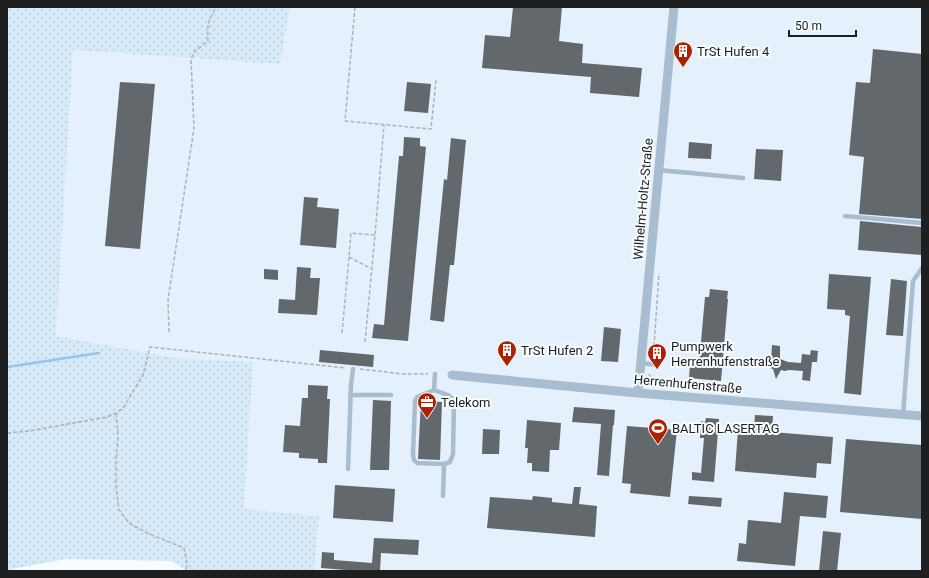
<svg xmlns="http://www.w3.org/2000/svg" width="929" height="578" font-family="Roboto,sans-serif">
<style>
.built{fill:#e4f0fb}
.grass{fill:url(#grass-dots)}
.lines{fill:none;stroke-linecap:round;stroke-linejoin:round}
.stream{stroke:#93c5ee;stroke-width:2.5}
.building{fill:#63686c}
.path{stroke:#b0b3b6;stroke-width:1.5;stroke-dasharray:4 2;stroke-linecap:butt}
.service{stroke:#a8bdd0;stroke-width:4.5}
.minor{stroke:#a8bdd0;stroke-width:9}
.labels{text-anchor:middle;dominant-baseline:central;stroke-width:4;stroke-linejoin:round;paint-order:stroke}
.poi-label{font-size:13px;fill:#1d1f21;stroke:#f8fcff;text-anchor:start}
.street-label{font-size:13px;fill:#1d1f21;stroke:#f8fcff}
</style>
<defs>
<pattern id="grass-dots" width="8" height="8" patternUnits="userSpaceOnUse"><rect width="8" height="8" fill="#d6eafa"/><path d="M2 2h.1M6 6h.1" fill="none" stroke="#b7c8d6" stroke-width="1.8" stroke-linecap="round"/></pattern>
</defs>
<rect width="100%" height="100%" fill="#f8fcff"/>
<path class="built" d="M 290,7 L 922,7 L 922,571 L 314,571 L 319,516 L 244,509 L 253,362 L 176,358 L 56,336 L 73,50 L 280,64 Z"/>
<path class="grass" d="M 7,7 L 290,7 L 280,64 L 73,50 L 56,336 L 176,358 L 253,362 L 244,509 L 319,516 L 314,571 L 186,571 L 172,561 L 66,559 L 7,570 Z"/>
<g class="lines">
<path class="stream" d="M 7,367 L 99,353"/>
</g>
<path class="building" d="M 513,7 L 562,7 L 559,41 L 583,44 L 582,63 L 642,68 L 639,97 L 590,93 L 591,77 L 482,68 L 485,35 L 510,37 Z
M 873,49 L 922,54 L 922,219 L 859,214 L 864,157 L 849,155 L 856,82 L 870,83 Z
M 120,82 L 155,84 L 140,249 L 105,246 Z
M 407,82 L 431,84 L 428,113 L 404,111 Z
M 404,137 L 420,138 L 420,146 L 426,147 L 408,341 L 372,338 L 374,324 L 384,325 L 399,156 L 403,156 Z
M 451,138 L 466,140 L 454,265 L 450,265 L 444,322 L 430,320 L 444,179 L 447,180 Z
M 689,142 L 712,144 L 711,159 L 688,158 Z
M 756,149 L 783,150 L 781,181 L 754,179 Z
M 304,197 L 318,198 L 317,207 L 339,209 L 336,248 L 300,245 Z
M 860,221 L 922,227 L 922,255 L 858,250 Z
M 297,267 L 311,268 L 310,278 L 320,278 L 317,315 L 278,313 L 279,299 L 295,300 Z
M 264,269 L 278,270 L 278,280 L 264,279 Z
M 829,274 L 871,277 L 861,395 L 844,393 L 850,316 L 845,315 L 845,310 L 827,309 Z
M 891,279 L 907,281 L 903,336 L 886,335 Z
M 710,289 L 728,291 L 727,299 L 728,299 L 721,381 L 689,378 L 690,364 L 699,364 L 705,297 L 709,297 Z
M 604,327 L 621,329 L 618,362 L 601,361 Z
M 772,345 L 780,346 L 780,359 L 788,362 L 801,363 L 802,354 L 810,355 L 811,350 L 818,351 L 817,362 L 812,362 L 810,381 L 802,380 L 803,371 L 789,370 L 785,371 L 781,370 L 776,379 L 773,369 L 770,368 L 772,363 L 771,361 Z
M 320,350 L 374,355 L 373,367 L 319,362 Z
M 308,385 L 328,386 L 327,399 L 330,399 L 327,463 L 318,463 L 318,459 L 299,458 L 299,453 L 283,452 L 285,425 L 300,426 L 302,398 L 308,398 Z
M 373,400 L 391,401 L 389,470 L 370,470 Z
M 421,401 L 442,402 L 440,460 L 418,459 Z
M 574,407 L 615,410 L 614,425 L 613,425 L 609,476 L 597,475 L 601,424 L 572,422 Z
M 755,415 L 773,416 L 772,432 L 833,437 L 831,464 L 817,463 L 816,478 L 735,471 L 738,429 L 742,429 L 742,425 L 754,426 Z
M 706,418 L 719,419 L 714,482 L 692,480 L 692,472 L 701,473 L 704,438 L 700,438 L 701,421 L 705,422 Z
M 527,420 L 561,423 L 559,450 L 550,450 L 549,472 L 532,471 L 532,463 L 527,463 L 528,448 L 525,448 Z
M 627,426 L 677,430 L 670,497 L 630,493 L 631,484 L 622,483 Z
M 483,429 L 500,430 L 499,454 L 482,454 Z
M 846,439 L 922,445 L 922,519 L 840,512 Z
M 335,485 L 395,489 L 393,522 L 333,518 Z
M 574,487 L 581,487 L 579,504 L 597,506 L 595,537 L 487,528 L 490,497 L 532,500 L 533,496 L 552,498 L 552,502 L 572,504 Z
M 784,492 L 828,496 L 826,518 L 800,516 L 795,566 L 737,561 L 739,543 L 746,544 L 748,520 L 781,523 Z
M 689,496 L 722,498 L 721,507 L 688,504 Z
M 823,531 L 841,533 L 837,571 L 819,571 Z
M 374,538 L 419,540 L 418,555 L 381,553 L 380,571 L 358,571 L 321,568 L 322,552 L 334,553 L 334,560 L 372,563 Z"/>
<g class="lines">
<path class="path" d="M 355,7 L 345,121 L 431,129 L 436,80
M 349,257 L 372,269
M 169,332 L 168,300 L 194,128 L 191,59 L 195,51 L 208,41 C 207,24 208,22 216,7
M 342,333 L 349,257 L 351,233 L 375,235
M 365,342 L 375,235 L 384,125
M 651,351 L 654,346 L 659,273
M 360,369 L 403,374 L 428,374
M 649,374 L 652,381
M 648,383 L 652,381 L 657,384 L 719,390
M 116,413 L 118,436 L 116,461 L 116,486 L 119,510 L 129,523 L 147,533 L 184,548 L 187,563 L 186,571
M 7,433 L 29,431 L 107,417 L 116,413 L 123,408 L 143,375 L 150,347 L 346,368"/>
<path class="service" d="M 659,170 L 743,178
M 845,216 L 922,223
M 641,363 L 658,365
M 434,390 L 417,397 L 415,401 L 413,455 L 414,460 L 417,463 L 444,464 L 450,462 L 453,454 L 454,400 L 448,395 L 434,390 L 435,374
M 350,395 L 391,395
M 903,415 L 913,281 L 922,268
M 348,469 L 351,385 L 353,369
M 443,496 L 444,464"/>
<path class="minor" d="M 452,375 L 638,393 L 922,416
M 638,393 L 674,7"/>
</g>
<defs>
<g id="building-pin" transform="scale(1)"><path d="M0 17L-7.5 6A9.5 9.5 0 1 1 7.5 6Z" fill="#ae2100" stroke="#f8fcff"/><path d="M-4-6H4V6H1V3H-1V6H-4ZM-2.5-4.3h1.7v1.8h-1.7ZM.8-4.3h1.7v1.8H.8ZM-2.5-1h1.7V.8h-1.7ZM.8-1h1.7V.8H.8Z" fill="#fff"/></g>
<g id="office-pin" transform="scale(1)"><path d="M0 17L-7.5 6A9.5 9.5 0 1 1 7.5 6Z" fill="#ae2100" stroke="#f8fcff"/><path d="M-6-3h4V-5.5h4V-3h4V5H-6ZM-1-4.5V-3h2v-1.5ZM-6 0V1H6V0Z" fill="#fff"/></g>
<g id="stadium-pin" transform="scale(1)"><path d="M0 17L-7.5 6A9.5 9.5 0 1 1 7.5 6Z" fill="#ae2100" stroke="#f8fcff"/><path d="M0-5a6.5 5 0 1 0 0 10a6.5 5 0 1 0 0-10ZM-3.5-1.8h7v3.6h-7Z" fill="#fff"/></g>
</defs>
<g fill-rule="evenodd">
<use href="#building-pin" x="683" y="51"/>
<use href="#building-pin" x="507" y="350"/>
<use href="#building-pin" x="657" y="353"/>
<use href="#office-pin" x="427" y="402"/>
<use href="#stadium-pin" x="658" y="428"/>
</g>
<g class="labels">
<g class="poi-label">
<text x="697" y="51">TrSt Hufen 4</text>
<text x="671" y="346">Pumpwerk<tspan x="671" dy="15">Herrenhufenstraße</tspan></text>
<text x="521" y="350">TrSt Hufen 2</text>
<text x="441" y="402">Telekom</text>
<text x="672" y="428">BALTIC LASERTAG</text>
</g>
<g class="street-label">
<text transform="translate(643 199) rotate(-85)">Wilhelm-Holtz-Straße</text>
<text transform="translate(688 384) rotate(5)">Herrenhufenstraße</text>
</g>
</g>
<rect width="929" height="578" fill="none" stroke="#1d1f21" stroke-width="16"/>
<path d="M789 30v6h67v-6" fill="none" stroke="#1d1f21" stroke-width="2"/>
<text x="795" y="30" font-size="12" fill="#1d1f21" stroke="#f8fcff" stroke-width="3" paint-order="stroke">50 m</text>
</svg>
